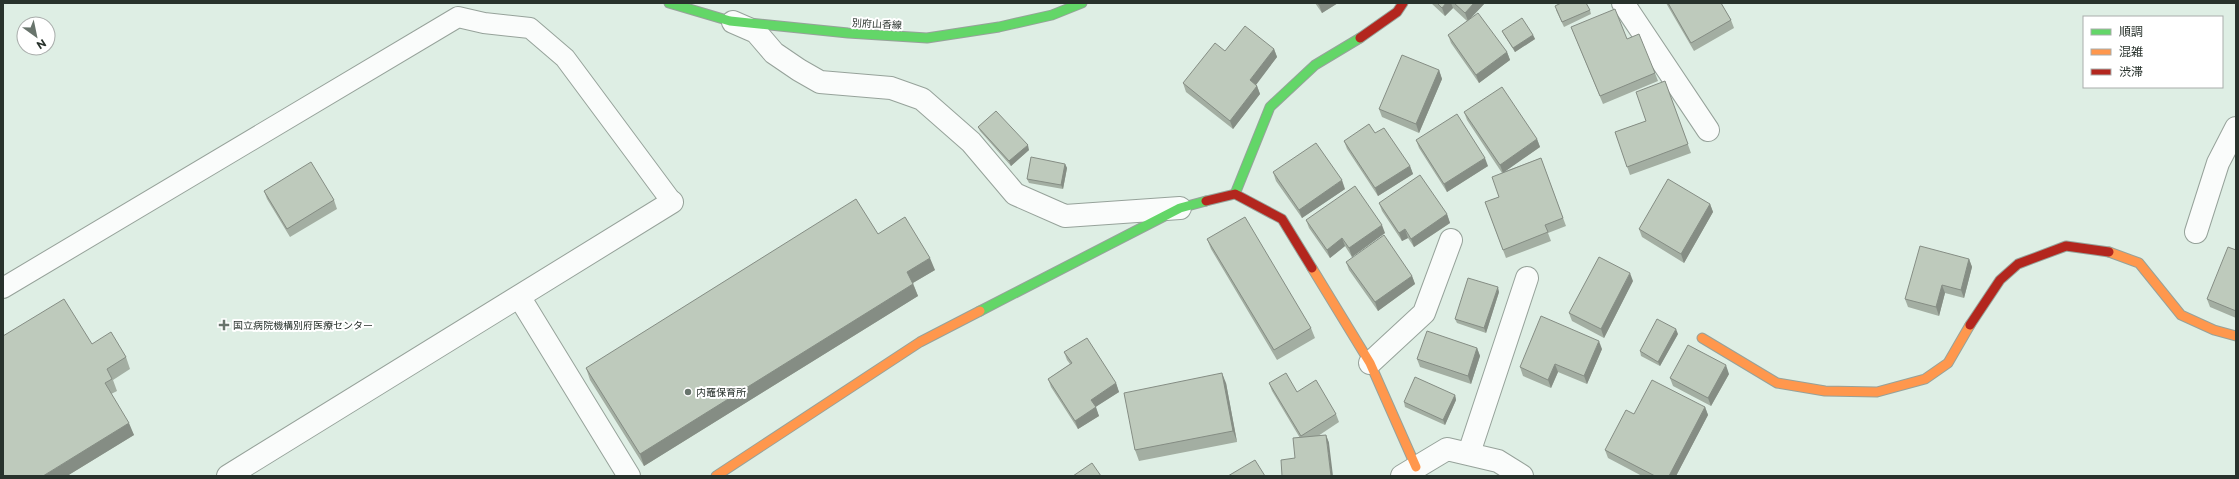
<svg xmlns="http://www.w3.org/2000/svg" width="2239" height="479" font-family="Montserrat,'Noto Sans JP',sans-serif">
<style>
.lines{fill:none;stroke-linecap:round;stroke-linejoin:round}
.lane-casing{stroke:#96a29a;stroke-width:22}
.street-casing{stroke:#96a29a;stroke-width:24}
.fast-casing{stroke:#96a29a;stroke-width:11}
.slow-casing{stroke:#96a29a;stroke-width:11}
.jam-casing{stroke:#96a29a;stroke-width:11}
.lane{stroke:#fafcfb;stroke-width:20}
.street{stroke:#fafcfb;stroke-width:22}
.fast{stroke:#63d668;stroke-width:9}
.slow{stroke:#ff974d;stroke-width:9}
.jam{stroke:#b3261e;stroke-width:9}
.wall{fill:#a3aea2}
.shaded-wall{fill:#858d84}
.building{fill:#becabc;stroke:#858d84}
.poi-dot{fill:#68746c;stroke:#fff;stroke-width:1.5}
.labels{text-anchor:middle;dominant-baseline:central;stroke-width:4;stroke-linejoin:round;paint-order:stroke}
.street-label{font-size:10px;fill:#28322c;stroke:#fff}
.poi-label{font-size:10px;fill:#28322c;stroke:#fff;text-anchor:start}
</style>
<rect width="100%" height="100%" fill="#deeee4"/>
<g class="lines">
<g class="lane-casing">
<path id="lane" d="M 3,288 L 458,17 L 484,23 L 530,28 L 565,58 L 672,202"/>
</g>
<g class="street-casing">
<path id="street" d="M 1623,3 L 1708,130
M 733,22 L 756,32 L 774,53 L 799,70 L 820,82 L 891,88 L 922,99 L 971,142 L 1015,194 L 1065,216 L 1180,208
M 2196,232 L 2218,163 L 2236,128
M 520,298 L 629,476
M 1370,363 L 1424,313 L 1451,240
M 1469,453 L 1527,278
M 228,476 L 672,202
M 1402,476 L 1447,449 L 1498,461 L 1522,476"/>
</g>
<g class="fast-casing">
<path id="fast" d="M 669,3 L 730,21 L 848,33 L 927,38 L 999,27 L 1052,15 L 1082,3
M 1235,194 L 1270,107 L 1315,65 L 1360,38
M 980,311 L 1180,208 L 1206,201"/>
</g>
<g class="slow-casing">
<path id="slow" d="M 2109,252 L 2139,263 L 2181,315 L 2214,330 L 2236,336
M 1312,268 L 1370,363 L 1416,467
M 1702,338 L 1777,383 L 1825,391 L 1877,392 L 1925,379 L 1948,363 L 1970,325
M 716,476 L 920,342 L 980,311"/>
</g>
<g class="jam-casing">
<path id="jam" d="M 1360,38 L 1397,12 L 1403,3
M 1206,201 L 1235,194 L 1282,219 L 1312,268
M 1970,325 L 2000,280 L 2018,264 L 2066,246 L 2109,252"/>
</g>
<use href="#lane" class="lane"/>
<use href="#street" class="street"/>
<use href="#fast" class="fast"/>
<use href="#slow" class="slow"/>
<use href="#jam" class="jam"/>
</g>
<path class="wall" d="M 1315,3 L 1338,3 L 1322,13 Z
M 1431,3 L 1485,3 L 1469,20 L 1507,52 L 1510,60 L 1479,83 L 1451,43 L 1448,35 L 1467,21 L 1453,8 L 1445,16 Z
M 1666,3 L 1721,3 L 1731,20 L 1734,28 L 1694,51 Z
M 1556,10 L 1590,10 L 1591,14 L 1564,27 Z
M 1571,27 L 1627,39 L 1655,73 L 1658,81 L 1603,104 Z
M 1502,31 L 1533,35 L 1535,39 L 1515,52 L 1504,35 Z
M 1274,49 L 1277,57 L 1255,85 L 1257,86 L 1260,94 L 1233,129 L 1186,92 L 1183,83 L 1225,51 Z
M 1439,70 L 1442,79 L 1419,133 L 1382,117 L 1379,109 Z
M 1665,81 L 1691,153 L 1630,175 L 1615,132 L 1646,121 Z
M 1464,112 L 1537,139 L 1540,147 L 1503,172 L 1541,158 L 1566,226 L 1548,233 L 1551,241 L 1506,258 L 1485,202 L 1499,197 L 1502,173 L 1467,120 Z
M 978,127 L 1029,150 L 1011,166 L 980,131 Z
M 1375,133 L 1410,166 L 1413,174 L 1378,196 L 1347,149 L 1344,141 Z
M 1416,140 L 1488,166 L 1447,192 L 1419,148 Z
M 1065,164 L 1067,168 L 1063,189 L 1029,183 L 1027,179 Z
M 1273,172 L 1345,189 L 1302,218 L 1276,181 Z
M 264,191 L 334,200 L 337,209 L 290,237 L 267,199 Z
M 1379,203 L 1447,214 L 1450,223 L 1414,247 L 1408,238 L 1402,241 L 1382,211 Z
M 1710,204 L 1713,212 L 1684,263 L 1642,237 L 1639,229 Z
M 1306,220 L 1385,233 L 1352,257 L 1345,246 L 1330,258 L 1309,228 Z
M 878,234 L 935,270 L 913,283 L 918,296 L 644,466 L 590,380 L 586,368 Z
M 1207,239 L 1311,328 L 1315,338 L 1277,360 L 1211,249 Z
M 2236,250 L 2236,318 L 2210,307 L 2207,299 Z
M 1969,259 L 1972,267 L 1964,298 L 1945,293 L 1939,316 L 1908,307 L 1905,299 Z
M 1346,262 L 1412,276 L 1415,284 L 1378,311 L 1349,270 Z
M 1633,281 L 1604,338 L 1572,321 L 1569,313 Z
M 1499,292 L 1486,333 L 1457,323 L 1455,319 Z
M 1678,334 L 1660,366 L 1641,356 L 1640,351 Z
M 92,344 L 126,357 L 130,369 L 113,380 L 117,391 L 111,394 L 134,435 L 67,476 Z
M 1477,348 L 1480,356 L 1471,384 L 1420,367 L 1417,359 Z
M 1602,349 L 1587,384 L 1558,372 L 1551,388 L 1523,376 L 1520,367 Z
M 1064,352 L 1116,383 L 1119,392 L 1095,407 L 1099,416 L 1078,429 L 1051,387 L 1048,379 L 1070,364 L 1067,360 Z
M 1729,374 L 1711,406 L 1673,386 L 1670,378 Z
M 1226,383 L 1237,442 L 1139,461 L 1135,450 Z
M 1269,383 L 1336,414 L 1339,422 L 1318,436 L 1326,435 L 1329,443 L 1295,458 L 1300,438 L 1272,391 Z
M 1455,395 L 1456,400 L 1445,425 L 1405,407 L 1404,402 Z
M 1705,407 L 1708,415 L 1676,476 L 1642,476 L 1608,458 L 1605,450 L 1634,414 Z"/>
<path class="shaded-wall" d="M 1322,3 L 1338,3 L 1322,13 L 1319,5 Z
M 1446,3 L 1451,3 L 1453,8 L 1445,16 L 1442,8 Z
M 1474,3 L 1485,3 L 1468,21 L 1465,13 Z
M 1533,35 L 1535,39 L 1515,52 L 1513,48 Z
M 1274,49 L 1277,57 L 1253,89 L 1250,80 Z
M 1507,52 L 1510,60 L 1479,83 L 1476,75 Z
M 1439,70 L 1442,79 L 1419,133 L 1416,124 Z
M 1257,86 L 1260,94 L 1233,129 L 1230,121 Z
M 1537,139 L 1540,147 L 1503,173 L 1500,165 Z
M 1028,145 L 1029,150 L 1011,166 L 1009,161 Z
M 1485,158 L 1488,166 L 1447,192 L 1444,184 Z
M 1065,164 L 1067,168 L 1063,189 L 1061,185 Z
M 1410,166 L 1413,174 L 1378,196 L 1375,188 Z
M 1342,180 L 1345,189 L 1302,218 L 1299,210 Z
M 1710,204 L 1713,212 L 1684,263 L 1681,254 Z
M 1447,214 L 1450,223 L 1414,247 L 1411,239 Z
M 1382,225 L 1385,233 L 1352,257 L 1349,248 Z
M 1405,229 L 1408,238 L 1402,241 L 1399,233 Z
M 1342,238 L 1345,246 L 1330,258 L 1327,250 Z
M 930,258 L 935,270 L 911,284 L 907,272 Z
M 1969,259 L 1972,267 L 1964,298 L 1961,290 Z
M 1630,273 L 1633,281 L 1604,338 L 1601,329 Z
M 1412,276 L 1415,284 L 1378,311 L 1375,302 Z
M 913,284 L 918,296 L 644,466 L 640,454 Z
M 1942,285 L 1945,293 L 1939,316 L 1936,307 Z
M 1498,287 L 1499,292 L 1486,333 L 1484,328 Z
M 1676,329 L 1678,334 L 1660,366 L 1658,362 Z
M 1599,341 L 1602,349 L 1587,384 L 1584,376 Z
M 1477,348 L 1480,356 L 1471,384 L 1468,376 Z
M 1555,364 L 1558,372 L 1551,388 L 1548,380 Z
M 1726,365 L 1729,374 L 1711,406 L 1708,398 Z
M 1222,373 L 1226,383 L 1237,442 L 1233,431 Z
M 1116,383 L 1119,392 L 1094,408 L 1091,400 Z
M 1455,395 L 1456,400 L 1445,425 L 1443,420 Z
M 1096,407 L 1099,416 L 1078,429 L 1075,421 Z
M 1705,407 L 1708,415 L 1676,476 L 1669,476 Z
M 129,423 L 134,435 L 67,476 L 43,476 Z
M 1326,435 L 1329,443 L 1333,476 L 1331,476 Z"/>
<path class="building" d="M 1318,3 L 1322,3 L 1319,5 Z
M 1437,3 L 1446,3 L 1442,8 Z
M 1454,3 L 1474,3 L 1465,13 Z
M 1561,3 L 1586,3 L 1590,10 L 1562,22 L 1555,6 Z
M 1668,3 L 1721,3 L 1731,20 L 1691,43 Z
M 1615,9 L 1627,39 L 1639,34 L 1655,73 L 1600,96 L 1571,27 Z
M 1478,13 L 1507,52 L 1476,75 L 1448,35 Z
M 1522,18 L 1533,35 L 1513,48 L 1502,31 Z
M 1245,26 L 1274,49 L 1250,80 L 1257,86 L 1230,121 L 1183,83 L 1215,43 L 1225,51 Z
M 1402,55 L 1439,70 L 1416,124 L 1379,109 Z
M 1665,81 L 1688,144 L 1627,167 L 1615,132 L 1646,121 L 1636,92 Z
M 1502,87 L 1537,139 L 1500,165 L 1464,112 Z
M 996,111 L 1028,145 L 1009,161 L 978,127 Z
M 1457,114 L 1485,158 L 1444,184 L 1416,140 Z
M 1369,124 L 1375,133 L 1384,128 L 1410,166 L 1375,188 L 1344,141 Z
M 1316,143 L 1342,180 L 1299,210 L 1273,172 Z
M 1031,157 L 1065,164 L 1061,185 L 1027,179 Z
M 1541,158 L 1563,218 L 1545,225 L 1548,232 L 1503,250 L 1485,202 L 1499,197 L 1492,177 Z
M 311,162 L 334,200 L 287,229 L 264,191 Z
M 1420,175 L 1447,214 L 1411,239 L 1405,229 L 1399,233 L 1379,203 Z
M 1668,179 L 1710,204 L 1681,254 L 1639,229 Z
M 1355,186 L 1382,225 L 1349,248 L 1342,238 L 1327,250 L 1306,220 Z
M 856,199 L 878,234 L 905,217 L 930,258 L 907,272 L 913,284 L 640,454 L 586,368 Z
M 1245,217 L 1311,328 L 1274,350 L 1207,239 Z
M 1384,235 L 1412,276 L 1375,302 L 1346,262 Z
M 1920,246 L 1969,259 L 1961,290 L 1942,285 L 1936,307 L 1905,299 Z
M 2228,247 L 2236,250 L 2236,311 L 2207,299 Z
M 1599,257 L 1630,273 L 1601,329 L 1569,313 Z
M 1468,278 L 1498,287 L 1484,328 L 1455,319 Z
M 64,299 L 92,344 L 111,332 L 126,357 L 107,369 L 112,379 L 105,383 L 129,423 L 43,476 L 3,476 L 3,336 Z
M 1541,316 L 1599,341 L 1584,376 L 1555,364 L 1548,380 L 1520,367 Z
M 1657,319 L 1676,329 L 1658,362 L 1640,351 Z
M 1427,331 L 1477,348 L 1468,376 L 1417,359 Z
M 1087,338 L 1116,383 L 1091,400 L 1096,407 L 1075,421 L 1048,379 L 1072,363 L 1064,352 Z
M 1688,345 L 1726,365 L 1708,398 L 1670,378 Z
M 1222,373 L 1233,431 L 1135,450 L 1124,393 Z
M 1286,373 L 1297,392 L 1316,380 L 1336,414 L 1301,436 L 1269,383 Z
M 1415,377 L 1455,395 L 1443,420 L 1404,402 Z
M 1652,380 L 1705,407 L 1669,476 L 1655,476 L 1605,450 L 1626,410 L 1634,414 Z
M 1326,435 L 1331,476 L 1282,476 L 1281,460 L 1295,458 L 1293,438 Z
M 1255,460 L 1265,476 L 1228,476 Z
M 1092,463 L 1101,476 L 1073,476 Z"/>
<g class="poi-dot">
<path d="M222 319h4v4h4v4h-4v4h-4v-4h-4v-4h4z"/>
<circle cx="688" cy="392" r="4"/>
</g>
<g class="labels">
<g class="street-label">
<text transform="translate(877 24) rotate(3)">別府山香線</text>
</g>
<g class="poi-label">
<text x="233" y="325">国立病院機構別府医療センター</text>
<text x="696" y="392">内竈保育所</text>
</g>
</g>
<rect width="2239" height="479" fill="none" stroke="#28322c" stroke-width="8"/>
<rect x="2083" y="16" width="140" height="72" fill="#ffffff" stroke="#a9adab"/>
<rect x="2091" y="29" width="20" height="6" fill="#63d668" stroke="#a9adab"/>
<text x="2119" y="36" font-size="12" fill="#28322c">順調</text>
<rect x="2091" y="49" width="20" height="6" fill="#ff974d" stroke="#a9adab"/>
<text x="2119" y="56" font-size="12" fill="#28322c">混雑</text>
<rect x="2091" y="69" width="20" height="6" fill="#b3261e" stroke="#a9adab"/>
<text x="2119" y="76" font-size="12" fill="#28322c">渋滞</text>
<g transform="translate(36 36) rotate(147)"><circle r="19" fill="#ffffff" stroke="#a9adab"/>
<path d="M0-3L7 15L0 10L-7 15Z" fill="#68746c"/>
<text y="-6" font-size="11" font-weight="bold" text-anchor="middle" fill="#28322c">N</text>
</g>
</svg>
